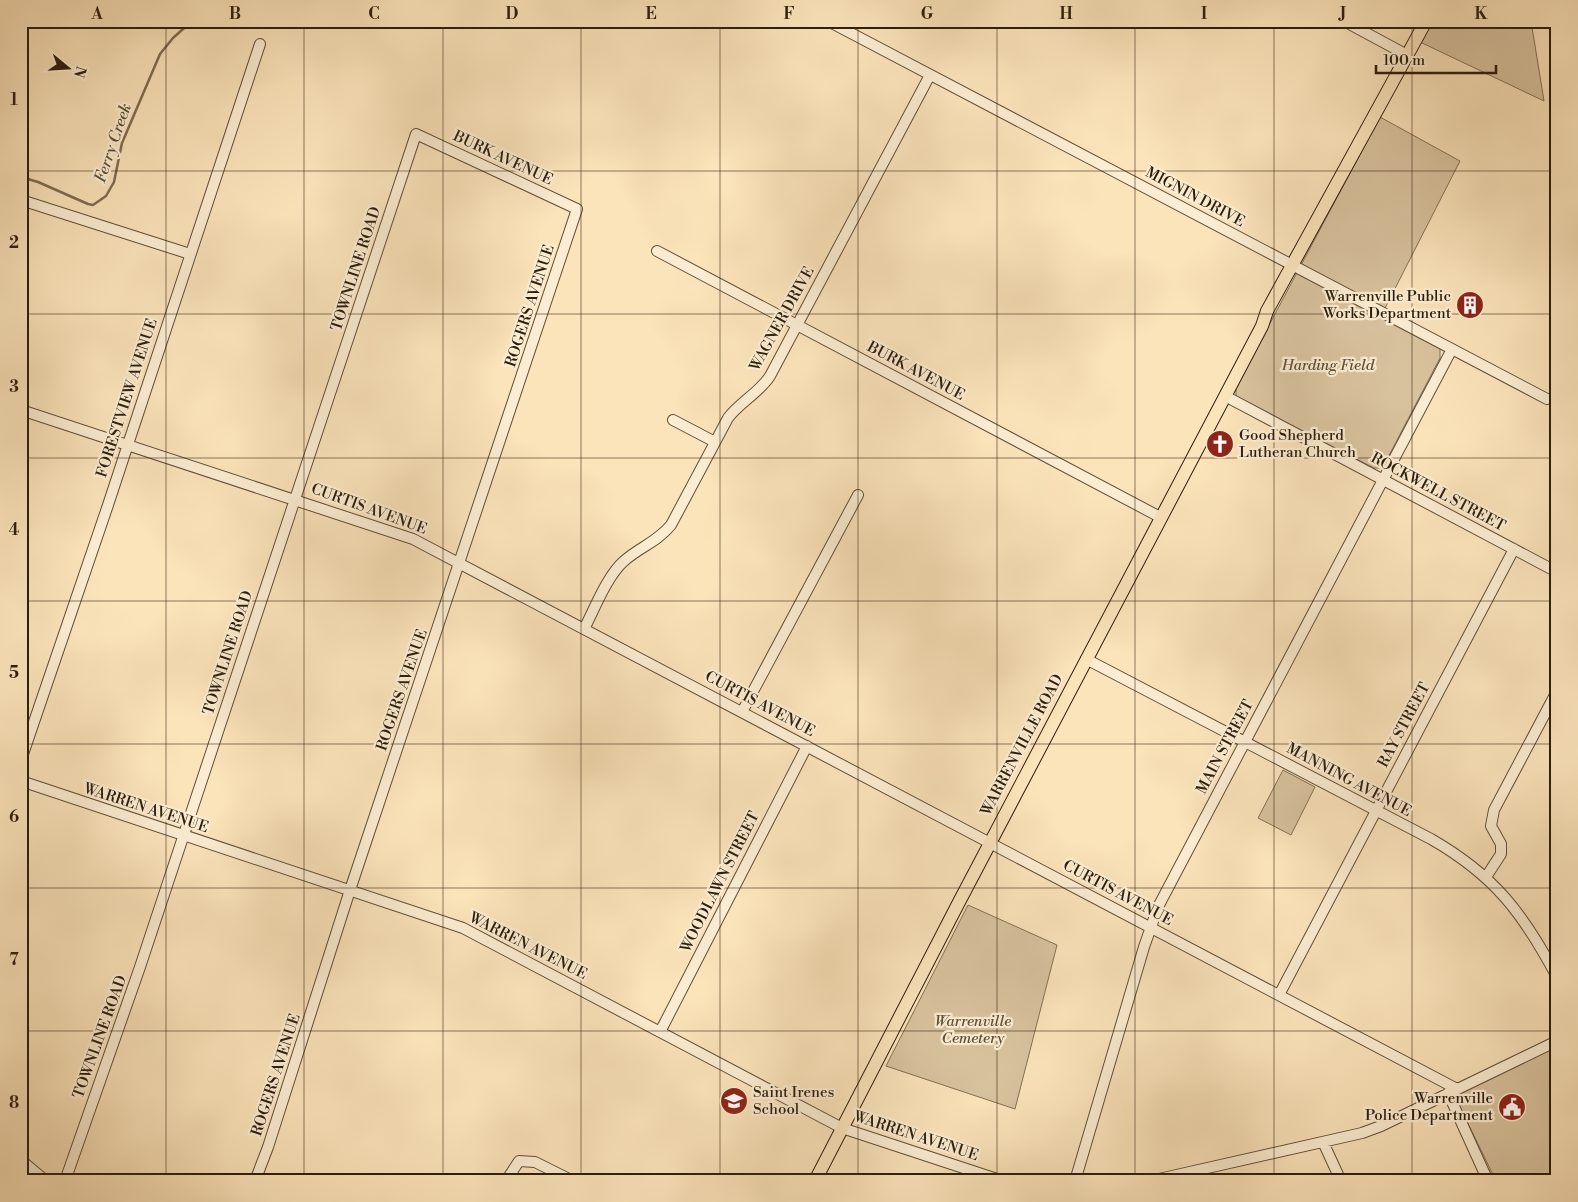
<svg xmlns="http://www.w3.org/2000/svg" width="1578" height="1202" font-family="'Libre Bodoni',serif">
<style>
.green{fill:#d8c29d;stroke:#827056}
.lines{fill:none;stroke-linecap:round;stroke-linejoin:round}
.stream{stroke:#7e6c52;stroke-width:2.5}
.minor-casing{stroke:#604f39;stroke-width:12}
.major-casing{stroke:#2c1e0e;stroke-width:14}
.minor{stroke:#fcedd2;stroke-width:10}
.major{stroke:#fbe3ba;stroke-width:12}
.grid{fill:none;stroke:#2c1e0e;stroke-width:1;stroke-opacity:0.55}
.labels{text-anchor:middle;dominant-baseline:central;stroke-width:4.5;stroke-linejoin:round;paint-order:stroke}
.street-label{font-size:15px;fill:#2c1e0e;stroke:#fcedd2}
.poi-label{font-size:15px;fill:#2c1e0e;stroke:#fcedd2;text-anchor:end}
.park-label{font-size:15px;font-style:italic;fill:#604f39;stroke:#fcedd2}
.water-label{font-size:16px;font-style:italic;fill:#5c4c36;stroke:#fcedd2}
.neatline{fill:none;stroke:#2c1e0e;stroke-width:2}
.grid-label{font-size:16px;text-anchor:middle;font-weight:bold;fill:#2c1e0e}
</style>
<rect width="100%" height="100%" fill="#fbe3ba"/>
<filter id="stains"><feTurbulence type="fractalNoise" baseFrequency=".004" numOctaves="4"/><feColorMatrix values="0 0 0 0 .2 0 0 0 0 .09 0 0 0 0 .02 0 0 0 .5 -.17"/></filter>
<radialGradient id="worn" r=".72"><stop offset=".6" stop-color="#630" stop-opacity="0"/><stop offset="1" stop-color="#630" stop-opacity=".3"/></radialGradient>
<path class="green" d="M 1432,21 L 1531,21 L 1544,101 L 1420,42 Z
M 1380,117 L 1460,161 L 1381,316 L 1436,345 L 1440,349 L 1440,358 L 1384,465 L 1379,468 L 1374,468 L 1241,400 L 1236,395 L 1236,387 Z
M 1283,770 L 1315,787 L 1291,835 L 1258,818 Z
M 968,905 L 1057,945 L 1015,1109 L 886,1066 Z
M 1557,1045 L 1557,1181 L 1496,1181 L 1458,1103 L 1460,1093 Z"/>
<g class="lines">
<path class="stream" d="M 21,177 L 38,182 L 88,204 L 93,205 L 106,196 L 114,182 L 122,143 L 160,54 L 173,38 L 192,21"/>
<g class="minor-casing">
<path id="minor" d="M 828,21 L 1547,399
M 1344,21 L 1407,55
M 21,200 L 190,254
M 657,251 L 1160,517
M 1225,396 L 1557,572
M 21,410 L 413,539 L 1457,1089
M 673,420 L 715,442
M 584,629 C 595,608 607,576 624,561 C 640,547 657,542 671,525 L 728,418 C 740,402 759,393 770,376 L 930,75
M 1086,659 L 1431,839 C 1494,875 1523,913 1557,977
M 742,712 L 858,495
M 21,760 L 108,505 L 260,44
M 21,781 L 463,928 L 842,1128 L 1003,1181
M 1486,877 L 1501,854 L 1501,844 L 1491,826 L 1494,810 L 1557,691
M 1279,995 L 1514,549
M 660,1032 L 807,746
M 1448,1093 L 1488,1181
M 1323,1142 L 1341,1181
M 21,1160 L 46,1181
M 65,1181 L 140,967 L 416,134 L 577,209 L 350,890 L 268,1147 L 255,1181
M 506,1181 L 519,1161 L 535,1162 L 573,1181
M 1075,1181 L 1144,947 L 1158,907 L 1452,349
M 1150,1181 L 1362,1133 L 1381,1126 L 1557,1041"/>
</g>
<g class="major-casing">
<path id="major" d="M 815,1181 L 958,904 L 1262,326 L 1267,311 L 1426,21"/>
</g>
<use href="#minor" class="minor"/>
<use href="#major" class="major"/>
</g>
<path class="grid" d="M 166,21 L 166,1181M 304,21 L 304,1181M 443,21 L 443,1181M 581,21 L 581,1181M 720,21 L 720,1181M 858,21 L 858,1181M 997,21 L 997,1181M 1135,21 L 1135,1181M 1274,21 L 1274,1181M 1412,21 L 1412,1181M 21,171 L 1557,171M 21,314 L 1557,314M 21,458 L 1557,458M 21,601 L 1557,601M 21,744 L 1557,744M 21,888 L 1557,888M 21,1031 L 1557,1031"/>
<defs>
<g id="building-disc" transform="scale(1.4375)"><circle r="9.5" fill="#8f2418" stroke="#fcedd2"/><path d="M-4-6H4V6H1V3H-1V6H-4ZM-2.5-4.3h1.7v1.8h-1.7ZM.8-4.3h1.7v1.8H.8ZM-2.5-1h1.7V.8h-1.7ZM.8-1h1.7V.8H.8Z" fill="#fff"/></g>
<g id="church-disc" transform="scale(1.4375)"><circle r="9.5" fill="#8f2418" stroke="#fcedd2"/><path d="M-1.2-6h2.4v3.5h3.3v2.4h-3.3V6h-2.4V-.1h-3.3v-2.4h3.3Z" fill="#fff"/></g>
<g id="school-disc" transform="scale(1.4375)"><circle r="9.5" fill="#8f2418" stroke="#fcedd2"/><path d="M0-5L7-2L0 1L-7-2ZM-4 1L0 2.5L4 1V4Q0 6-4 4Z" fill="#fff"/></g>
<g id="civic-disc" transform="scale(1.4375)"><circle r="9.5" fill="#8f2418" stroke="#fcedd2"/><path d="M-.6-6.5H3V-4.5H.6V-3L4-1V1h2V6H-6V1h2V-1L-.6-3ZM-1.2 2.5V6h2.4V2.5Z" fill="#fff"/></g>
</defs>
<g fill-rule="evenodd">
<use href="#building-disc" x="1470" y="305"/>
<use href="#church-disc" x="1220" y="444"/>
<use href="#school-disc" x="734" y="1101"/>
<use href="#civic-disc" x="1512" y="1107"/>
</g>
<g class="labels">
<g class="street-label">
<text transform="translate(503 158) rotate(25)">BURK AVENUE</text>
<text transform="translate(1195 197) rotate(28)">MIGNIN DRIVE</text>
<text transform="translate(356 269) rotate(-72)">TOWNLINE ROAD</text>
<text transform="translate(530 306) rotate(-72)">ROGERS AVENUE</text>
<text transform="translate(782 319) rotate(-61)">WAGNER DRIVE</text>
<text transform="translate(916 371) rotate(28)">BURK AVENUE</text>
<text transform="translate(127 398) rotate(-72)">FORESTVIEW AVENUE</text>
<text transform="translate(1438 492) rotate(28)">ROCKWELL STREET</text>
<text transform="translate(369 509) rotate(20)">CURTIS AVENUE</text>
<text transform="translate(228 653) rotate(-72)">TOWNLINE ROAD</text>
<text transform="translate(402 690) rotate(-71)">ROGERS AVENUE</text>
<text transform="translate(760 704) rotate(28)">CURTIS AVENUE</text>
<text transform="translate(1404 725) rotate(-62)">RAY STREET</text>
<text transform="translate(1022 745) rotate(-62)">WARRENVILLE ROAD</text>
<text transform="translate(1225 747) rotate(-62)">MAIN STREET</text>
<text transform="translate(1349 780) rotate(28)">MANNING AVENUE</text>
<text transform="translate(146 808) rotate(18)">WARREN AVENUE</text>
<text transform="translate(720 882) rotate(-63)">WOODLAWN STREET</text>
<text transform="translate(1118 893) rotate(28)">CURTIS AVENUE</text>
<text transform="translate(528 946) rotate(27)">WARREN AVENUE</text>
<text transform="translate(100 1037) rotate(-70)">TOWNLINE ROAD</text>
<text transform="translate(276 1075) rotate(-72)">ROGERS AVENUE</text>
<text transform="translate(916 1136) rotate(18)">WARREN AVENUE</text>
</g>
<g class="poi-label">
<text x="1451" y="296">Warrenville Public<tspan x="1451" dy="17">Works Department</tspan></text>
<text x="1239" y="435" text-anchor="start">Good Shepherd<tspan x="1239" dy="17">Lutheran Church</tspan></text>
<text x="753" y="1092" text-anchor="start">Saint Irenes<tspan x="753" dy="17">School</tspan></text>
<text x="1493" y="1098">Warrenville<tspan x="1493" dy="17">Police Department</tspan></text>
</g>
<g class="park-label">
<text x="1328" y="365">Harding Field</text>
<text x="973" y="1021">Warrenville<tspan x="973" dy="17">Cemetery</tspan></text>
</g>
<g class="water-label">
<text transform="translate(113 143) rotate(-71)">Ferry Creek</text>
</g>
</g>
<rect width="1578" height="1202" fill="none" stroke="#fbe3ba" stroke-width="55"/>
<g transform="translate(68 68) rotate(108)" stroke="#fcedd2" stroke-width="4" paint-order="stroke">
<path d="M0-4L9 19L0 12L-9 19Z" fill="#2c1e0e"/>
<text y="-8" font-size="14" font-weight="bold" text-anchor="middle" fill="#2c1e0e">N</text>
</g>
<path d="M1376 65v8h120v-8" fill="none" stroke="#2c1e0e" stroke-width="2.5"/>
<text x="1383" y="65" font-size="15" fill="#2c1e0e" stroke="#fcedd2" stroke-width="4" paint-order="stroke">100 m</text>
<rect x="28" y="28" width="1522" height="1146" class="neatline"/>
<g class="grid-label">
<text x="97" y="19">A</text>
<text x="235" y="19">B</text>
<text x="374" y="19">C</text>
<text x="512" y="19">D</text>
<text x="651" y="19">E</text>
<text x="789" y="19">F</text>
<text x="927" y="19">G</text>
<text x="1066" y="19">H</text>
<text x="1204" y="19">I</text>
<text x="1343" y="19">J</text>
<text x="1481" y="19">K</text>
<text x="14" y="105">1</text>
<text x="14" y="248">2</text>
<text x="14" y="392">3</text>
<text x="14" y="535">4</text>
<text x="14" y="678">5</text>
<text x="14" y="822">6</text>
<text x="14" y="965">7</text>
<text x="14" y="1108">8</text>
</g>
<rect width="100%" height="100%" filter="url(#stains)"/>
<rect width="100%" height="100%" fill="url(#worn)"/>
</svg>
